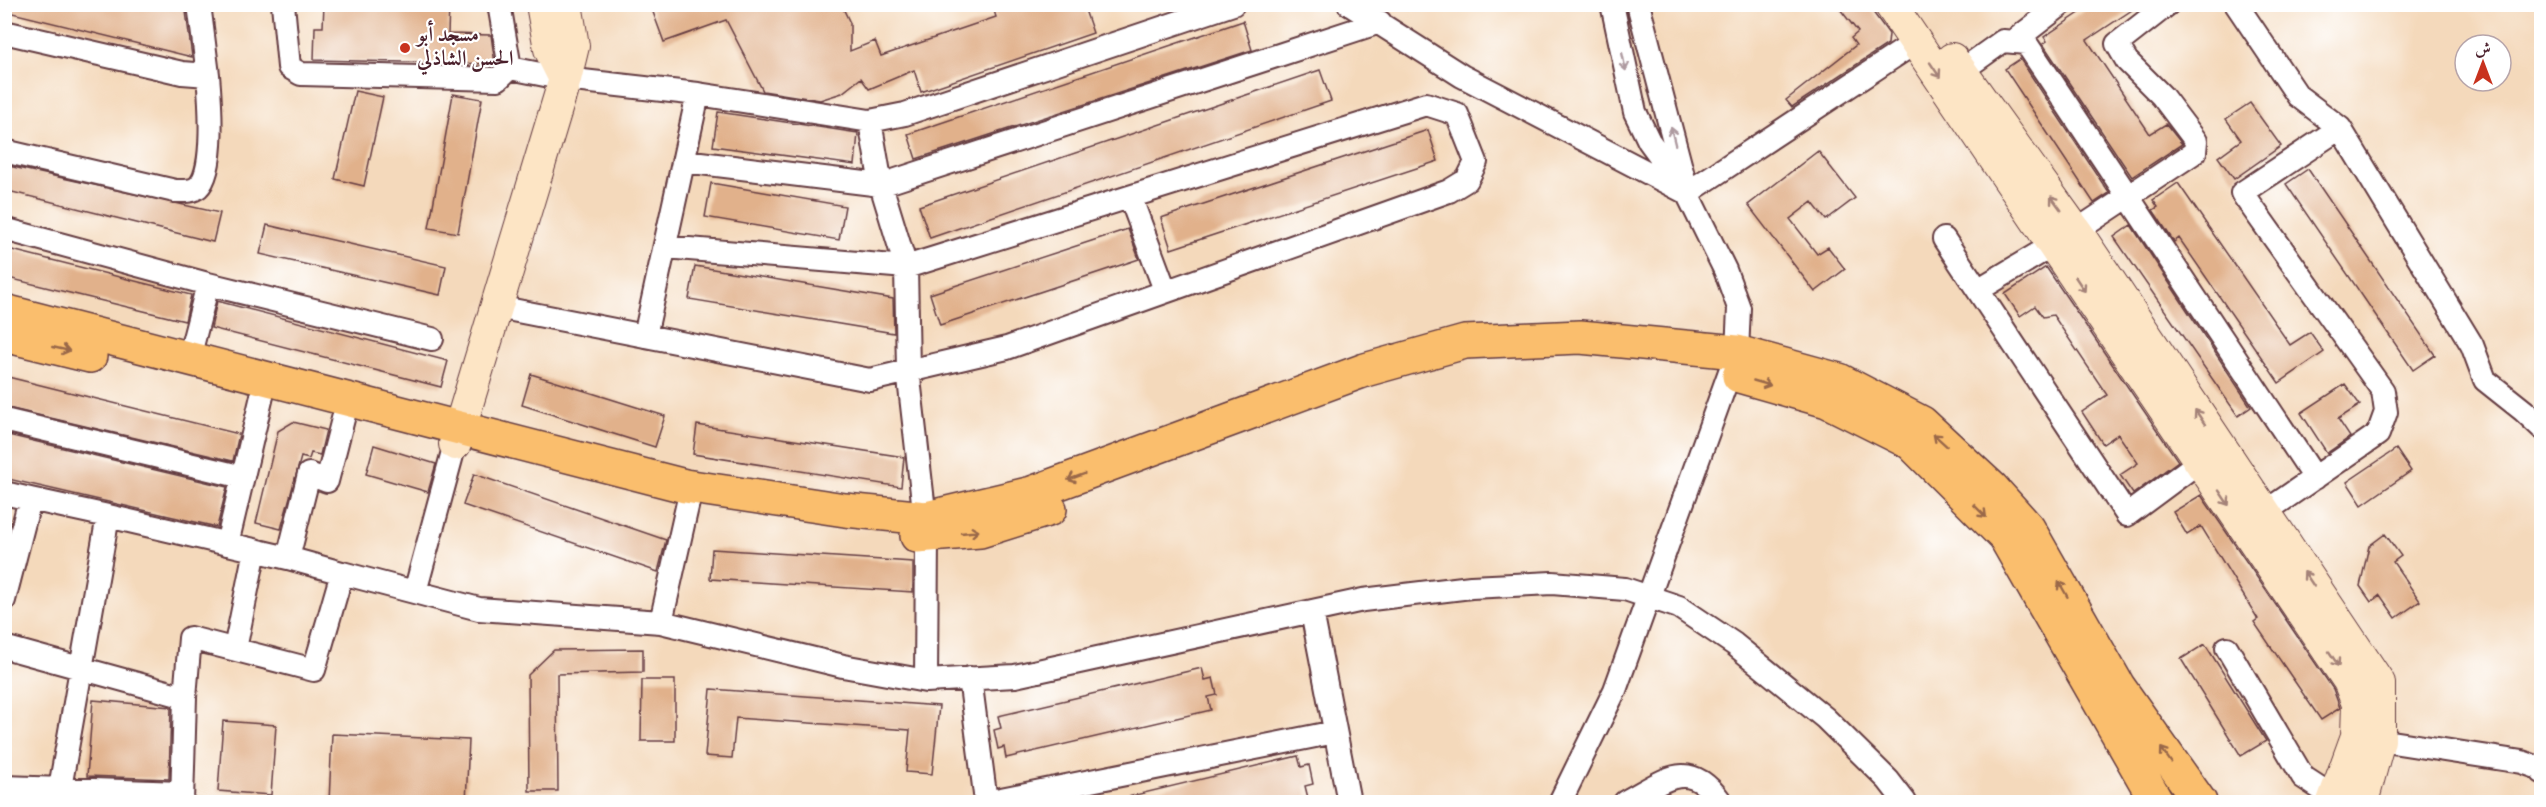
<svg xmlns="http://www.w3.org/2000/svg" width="2546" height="807" font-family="'Sorts Mill Goudy',Amiri,serif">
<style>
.building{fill:#e1b18b}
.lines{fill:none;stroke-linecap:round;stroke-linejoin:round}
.street-casing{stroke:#643b41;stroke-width:26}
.secondary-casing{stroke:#643b41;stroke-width:34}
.primary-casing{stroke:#643b41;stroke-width:36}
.street{stroke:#fff;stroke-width:22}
.secondary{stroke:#fde5c5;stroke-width:32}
.primary{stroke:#fabe6d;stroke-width:33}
.oneway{stroke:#ae9aa0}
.oneway2{stroke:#a48278}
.oneway3{stroke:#996749}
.poi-dot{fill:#c8321e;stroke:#fff;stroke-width:2}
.labels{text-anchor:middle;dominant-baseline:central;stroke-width:4.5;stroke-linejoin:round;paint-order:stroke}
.poi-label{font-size:21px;font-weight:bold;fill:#4a1f2b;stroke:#fff;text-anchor:start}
</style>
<rect width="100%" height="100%" fill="#fff"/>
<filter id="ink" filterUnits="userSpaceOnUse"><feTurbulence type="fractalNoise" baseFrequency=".0167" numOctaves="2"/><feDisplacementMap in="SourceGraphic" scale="12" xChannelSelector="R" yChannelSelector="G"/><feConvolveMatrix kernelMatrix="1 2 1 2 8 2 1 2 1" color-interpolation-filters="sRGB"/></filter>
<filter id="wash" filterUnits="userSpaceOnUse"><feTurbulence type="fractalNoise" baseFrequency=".008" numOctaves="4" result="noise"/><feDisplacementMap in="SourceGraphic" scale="24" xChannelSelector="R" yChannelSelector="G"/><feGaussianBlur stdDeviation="1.35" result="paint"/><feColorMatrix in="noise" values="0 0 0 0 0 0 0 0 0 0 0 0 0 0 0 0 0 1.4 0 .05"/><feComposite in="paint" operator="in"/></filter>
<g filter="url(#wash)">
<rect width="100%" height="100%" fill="#f4d9bb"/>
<g id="blocks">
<path class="building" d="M 4,4 L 185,4 L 192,57 L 4,11 Z
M 324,4 L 449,4 L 448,34 L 491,35 L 495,64 L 314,60 L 315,27 L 323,27 Z
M 650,4 L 841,4 L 850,23 L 850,51 L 875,41 L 881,56 L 996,17 L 992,4 L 1083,4 L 1093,33 L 921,92 L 914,70 L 869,89 L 861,78 L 842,93 L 820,100 L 763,91 L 726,20 L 664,42 Z
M 1836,4 L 1867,4 L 1889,34 L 1888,44 L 1792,107 L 1786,100 L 1856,45 L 1851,38 L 1858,32 Z
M 2093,4 L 2141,4 L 2087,40 L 2150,134 L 2166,124 L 2182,144 L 2132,177 L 2043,44 L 2047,41 L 2044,37 Z
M 1243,21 L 1252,50 L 916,159 L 908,134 Z
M 2020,59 L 2109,193 L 2094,203 L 2005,69 Z
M 1320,70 L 1331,101 L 930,238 L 919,206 Z
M 355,91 L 383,97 L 364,186 L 335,179 Z
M 453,94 L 482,99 L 458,233 L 429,228 Z
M 2250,103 L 2281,146 L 2234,179 L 2218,157 L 2241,140 L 2226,119 Z
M 718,112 L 858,133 L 855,165 L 713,146 Z
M 1428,130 L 1438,161 L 1171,249 L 1161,218 Z
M 1818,151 L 1855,198 L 1826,220 L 1812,202 L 1790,219 L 1817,254 L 1828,247 L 1845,269 L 1815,292 L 1748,205 Z
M 4,165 L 220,213 L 213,242 L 4,190 Z
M 2308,169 L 2435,355 L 2413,370 L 2286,184 Z
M 711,183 L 845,206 L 839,240 L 705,217 Z
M 2178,183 L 2290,345 L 2310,332 L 2324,352 L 2279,383 L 2179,238 L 2174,242 L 2153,210 L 2158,207 L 2153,200 Z
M 267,225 L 446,266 L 440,295 L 260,254 Z
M 2131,225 L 2251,407 L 2238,416 L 2114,237 Z
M 1128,229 L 1139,259 L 940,325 L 930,294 Z
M 4,248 L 191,295 L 185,321 L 4,277 Z
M 695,266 L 893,299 L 894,333 L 689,299 Z
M 2046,267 L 2178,461 L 2133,494 L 2120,475 L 2138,463 L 2118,434 L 2103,444 L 2082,412 L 2107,395 L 2053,315 L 2043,317 L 2035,306 L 2020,316 L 2005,294 Z
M 217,301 L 448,361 L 441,387 L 211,328 Z
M 531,374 L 665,416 L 655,447 L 522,405 Z
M 4,376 L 239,434 L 233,461 L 4,407 Z
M 2345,384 L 2360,405 L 2338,419 L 2350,437 L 2327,453 L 2301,413 Z
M 293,422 L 326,430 L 320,455 L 311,453 L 309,459 L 301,457 L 281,529 L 256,523 L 278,431 Z
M 697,425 L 904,457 L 901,487 L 693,454 Z
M 4,434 L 227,487 L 217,527 L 4,478 Z
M 374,445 L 436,464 L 428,492 L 366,474 Z
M 2396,449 L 2411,471 L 2362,505 L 2347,482 Z
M 474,474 L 666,540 L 658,572 L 463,505 Z
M 2201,495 L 2333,689 L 2340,708 L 2321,720 L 2254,622 L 2258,619 L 2201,526 L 2187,535 L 2173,512 Z
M 2385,534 L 2401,556 L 2393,562 L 2420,601 L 2396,618 L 2380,595 L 2371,602 L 2360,586 L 2369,546 Z
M 712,549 L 913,562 L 913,592 L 710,579 Z
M 2205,644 L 2266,741 L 2241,756 L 2181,659 Z
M 643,649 L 643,672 L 557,674 L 558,791 L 529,791 L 528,675 L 554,650 Z
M 1202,668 L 1205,680 L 1213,678 L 1217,695 L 1208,697 L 1211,710 L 1006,758 L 1004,747 L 998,749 L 994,730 L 1001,728 L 998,716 Z
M 642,680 L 675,680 L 675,741 L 641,741 Z
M 711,689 L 939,706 L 932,774 L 906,772 L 910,730 L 736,718 L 732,758 L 705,756 Z
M 93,700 L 171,707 L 169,779 L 87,776 Z
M 223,721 L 276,725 L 271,795 L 218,791 Z
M 332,734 L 469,740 L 466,802 L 329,802 Z
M 1298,756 L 1301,767 L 1309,765 L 1313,784 L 1305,786 L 1308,798 L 1289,802 L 1127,802 L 1127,797 Z"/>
</g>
</g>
<g filter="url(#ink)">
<use href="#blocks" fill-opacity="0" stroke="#643b41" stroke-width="1.5"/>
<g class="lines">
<g class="street-casing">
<path id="street" d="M 283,4 L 289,67 L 301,74 L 498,79 L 510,68
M 499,4 L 510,68
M 1349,4 L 1462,76 L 1683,191
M 1638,4 L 1685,183
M 2236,4 L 2298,96 L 2340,128 L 2472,345 L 2485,380 L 2524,411 L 2542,428
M 4,32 L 182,73 L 208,75 L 199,4
M 2014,41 L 2062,4
M 510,68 L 565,79 L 698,94 L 870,121 L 905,114 L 1233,4
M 1961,71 L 2003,41 L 2026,43 L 2315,478
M 870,121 L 881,185 L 906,267 L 908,370 L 927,537 L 926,681
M 4,151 L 175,191 C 183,191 192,192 198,187 C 216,171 210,98 208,75
M 684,161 L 881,185 L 1380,22
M 1687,193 L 1916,42
M 1131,199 L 1165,290
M 4,229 L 208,284 L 432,339
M 1944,239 L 2127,515 L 2200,461
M 1978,290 L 2076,231 L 2195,152 L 2196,141 L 2162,96 L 2127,61 L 2117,44 L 2168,4
M 497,307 L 870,380 L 1007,348 L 1449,191 L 1467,180 L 1476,162 L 1457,114 L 1426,104 L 906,267 L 665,247
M 645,336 L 698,94
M 189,358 L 208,284
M 4,420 L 243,477
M 4,493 L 30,499
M 2265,512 L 2378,434 L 2386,412 L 2383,391 L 2242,193 L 2340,128
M 227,544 L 262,396
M 342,573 L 479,609 L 661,622 L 843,666 L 926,681 L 1015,676 L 1363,600 L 1471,587 L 1552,583 L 1625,589 L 1679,607 L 1734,644 L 1825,718 L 1888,780 L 1905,802
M 415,592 L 455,444
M 4,600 L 30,499 L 108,516
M 1312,612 L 1349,802
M 661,622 L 689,498
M 4,647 L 185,697 L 190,638 L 314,670 L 342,573 L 288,558 L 309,474 L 327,481 L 344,415
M 2227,648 L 2303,777 L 2335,798
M 235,649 L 255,550
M 970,678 L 986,802
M 2379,740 L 2522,762 L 2539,768 L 2542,772
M 4,787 L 182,793
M 60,788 L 108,516 L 288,558
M 182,802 L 185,697
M 986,802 L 1335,732
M 1560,802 L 1615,690 L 1737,352 L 1739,308 L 1725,270 L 1687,193 L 1649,141 L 1635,112 L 1612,4
M 1625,802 C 1665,781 1688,756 1721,802"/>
</g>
<g class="secondary-casing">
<path id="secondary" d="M 542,4 L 550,49 L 565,79
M 1890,4 L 2349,681 L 2358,704 L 2357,736 L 2333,802
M 1952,59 L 2080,237 L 2379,683 L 2379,740 L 2362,802
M 455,444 L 565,79 L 573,46 L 566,4"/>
</g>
<g class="primary-casing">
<path id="primary" d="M 4,311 L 685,486 L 845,510 L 926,518 L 1032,493 L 1365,370 L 1465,342 L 1580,337 L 1737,352 L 1839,380 L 1922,423 L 1992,488 L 2028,528 L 2118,686 L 2200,802
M 4,335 L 90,356
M 1739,376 L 1827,401 L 1911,443 L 2005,537 L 2157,802
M 917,536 L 980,531 L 1050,509"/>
</g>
<use href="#street" class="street"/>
<use href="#secondary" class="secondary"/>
<use href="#primary" class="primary"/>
</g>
<defs><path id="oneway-shaft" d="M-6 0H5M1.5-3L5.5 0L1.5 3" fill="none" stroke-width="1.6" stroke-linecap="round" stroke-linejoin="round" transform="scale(1.5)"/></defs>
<g class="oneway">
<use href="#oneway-shaft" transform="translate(1624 62) rotate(78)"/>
<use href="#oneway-shaft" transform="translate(1673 136) rotate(-104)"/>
</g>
<g class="oneway2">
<use href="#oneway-shaft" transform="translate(1935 70) rotate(56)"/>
<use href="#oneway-shaft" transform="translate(2056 203) rotate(-126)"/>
<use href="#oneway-shaft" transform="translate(2080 284) rotate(56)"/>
<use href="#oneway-shaft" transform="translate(2200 417) rotate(-124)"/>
<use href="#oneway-shaft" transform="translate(2224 498) rotate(56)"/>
<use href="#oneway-shaft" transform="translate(2309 579) rotate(-124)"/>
<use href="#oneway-shaft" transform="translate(2334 659) rotate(56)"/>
</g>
<g class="oneway3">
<use href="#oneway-shaft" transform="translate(61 349) rotate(13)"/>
<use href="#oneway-shaft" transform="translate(1762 383) rotate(16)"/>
<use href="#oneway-shaft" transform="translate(1940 440) rotate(-138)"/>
<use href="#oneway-shaft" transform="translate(1076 477) rotate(160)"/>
<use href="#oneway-shaft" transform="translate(1980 511) rotate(45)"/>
<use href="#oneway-shaft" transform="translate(970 532) rotate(-6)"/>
<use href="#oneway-shaft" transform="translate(2063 589) rotate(-120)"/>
<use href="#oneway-shaft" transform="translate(2166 755) rotate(-125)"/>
</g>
</g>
<circle class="poi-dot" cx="405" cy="48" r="6"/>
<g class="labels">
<g class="poi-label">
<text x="417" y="36">مسجد أبو<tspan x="417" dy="24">الحسن الشاذلي</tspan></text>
</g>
</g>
<rect width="2546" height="807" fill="none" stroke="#fff" stroke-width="24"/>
<g transform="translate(2483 63)"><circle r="28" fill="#ffffff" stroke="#b7a5aa" stroke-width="1.5"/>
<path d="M0-4.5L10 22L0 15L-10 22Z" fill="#c8321e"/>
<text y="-9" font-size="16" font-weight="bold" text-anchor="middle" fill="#4a1f2b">ش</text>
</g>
</svg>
